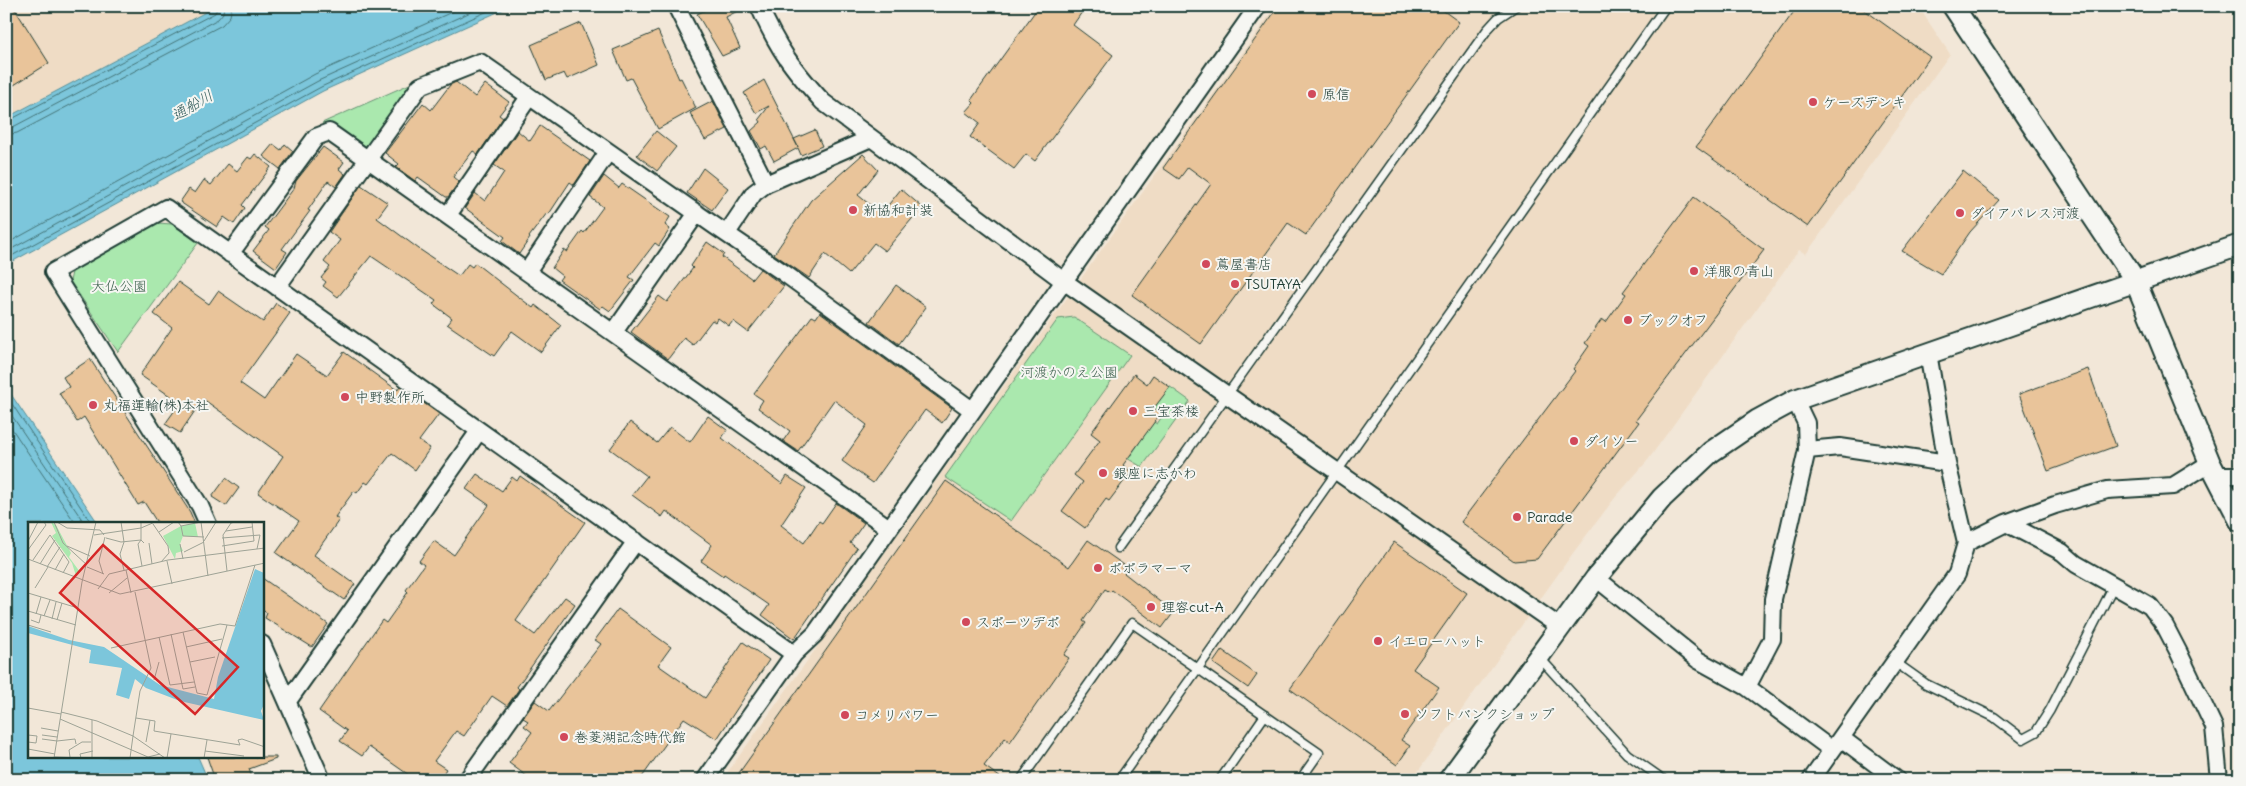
<svg xmlns="http://www.w3.org/2000/svg" width="2246" height="786" font-family="Delius,'Klee One',sans-serif">
<style>
.built{fill:#efdcc5}
.green{fill:#aae8ae;stroke:#649271}
.water{fill:#7cc6db;stroke:#578f98}
.lines{fill:none;stroke-linecap:round;stroke-linejoin:round}
.shore{stroke:#447477;stroke-width:1}
.building{fill:#e9c49a;stroke:#1f3d34}
.service-casing{stroke:#1f3d34;stroke-width:11}
.minor-casing{stroke:#1f3d34;stroke-width:20}
.tertiary-casing{stroke:#1f3d34;stroke-width:24}
.service{stroke:#f6f6f2;stroke-width:8}
.minor{stroke:#f6f6f2;stroke-width:16}
.tertiary{stroke:#f6f6f2;stroke-width:20}
.poi-dot{fill:#d1495b;stroke:#f6f6f2;stroke-width:2}
.labels{text-anchor:middle;dominant-baseline:central;stroke-width:4;stroke-linejoin:round;paint-order:stroke}
.poi-label{font-size:14px;fill:#1f3d34;stroke:#f6f6f2;text-anchor:start}
.park-label{font-size:14px;fill:#3b5f4c;stroke:#f6f6f2}
.water-label{font-size:15px;font-style:italic;fill:#365f5e;stroke:#f6f6f2}
.inset-road{fill:none;stroke:#9ea396;stroke-width:1}
.view{fill:#d62828;fill-opacity:0.15;stroke:#d62828;stroke-width:2.5}
.inset-edge{fill:none;stroke:#1f3d34;stroke-width:2.5}
</style>
<rect width="100%" height="100%" fill="#f2e7d8"/>
<filter id="ink" filterUnits="userSpaceOnUse"><feTurbulence type="fractalNoise" baseFrequency=".02" numOctaves="2"/><feDisplacementMap in="SourceGraphic" scale="10" xChannelSelector="R" yChannelSelector="G"/><feConvolveMatrix kernelMatrix="1 2 1 2 8 2 1 2 1" color-interpolation-filters="sRGB"/></filter>
<g filter="url(#ink)">
<path class="built" d="M 6,6 L 217,6 L 6,118 Z
M 1276,6 L 1918,6 L 1950,54 L 1806,254 L 1799,250 L 1648,460 L 1614,499 L 1573,553 L 1412,780 L 722,780 Z"/>
<path class="green" d="M 412,83 L 366,147 L 357,148 L 322,123 Z
M 157,223 L 172,224 L 198,243 L 118,352 L 70,281 L 73,268 Z
M 1074,317 L 1130,355 L 1011,521 L 945,477 L 1058,319 Z
M 1169,386 L 1190,401 L 1142,467 L 1120,454 L 1131,455 L 1139,443 L 1132,438 L 1147,418 L 1157,424 L 1163,415 L 1154,408 Z"/>
<path class="water" d="M 217,6 L 511,6 L 323,91 L 6,265 L 6,118 Z
M 6,387 L 98,523 L 29,524 L 29,757 L 198,757 L 208,780 L 6,780 Z"/>
<g class="lines">
<path class="shore" d="M 6,122 L 215,13 L 218,6
M 6,128 L 13,127 L 218,19 L 223,13 L 224,6
M 6,135 L 17,133 L 222,25 L 230,16 L 232,6
M 6,244 L 315,74 L 465,6
M 6,252 L 318,81 L 484,6
M 6,259 L 321,87 L 499,6
M 6,395 L 92,524
M 6,407 L 85,524
M 6,420 L 76,524"/>
</g>
<path class="building" d="M 6,6 L 13,6 L 49,63 L 6,90 Z
M 714,6 L 747,6 L 726,17 L 740,48 L 722,56 L 697,14 Z
M 1039,6 L 1074,6 L 1082,12 L 1073,25 L 1113,55 L 1035,161 L 1026,154 L 1014,169 L 970,137 L 980,123 L 966,112 L 974,103 L 971,100 Z
M 1279,6 L 1437,6 L 1459,22 L 1306,235 L 1288,223 L 1201,344 L 1132,295 L 1211,184 L 1188,167 L 1179,179 L 1163,168 Z
M 1798,6 L 1859,6 L 1930,57 L 1808,227 L 1696,147 Z
M 581,23 L 599,65 L 567,79 L 564,73 L 546,80 L 531,45 Z
M 658,31 L 679,79 L 681,78 L 696,108 L 658,129 L 631,78 L 626,80 L 613,50 Z
M 764,80 L 798,147 L 794,139 L 815,130 L 822,146 L 801,155 L 798,148 L 774,161 L 766,146 L 761,149 L 751,131 L 761,122 L 759,119 L 769,106 L 756,113 L 744,93 Z
M 456,82 L 475,97 L 485,84 L 509,102 L 499,115 L 503,118 L 478,154 L 473,151 L 453,177 L 459,182 L 448,197 L 446,197 L 418,177 L 415,181 L 396,167 L 399,164 L 385,153 L 423,103 L 431,110 L 450,85 Z
M 713,101 L 727,129 L 705,140 L 690,113 Z
M 540,126 L 590,161 L 574,185 L 570,182 L 549,214 L 547,213 L 529,237 L 530,238 L 519,254 L 502,241 L 505,237 L 465,208 L 475,193 L 485,201 L 504,172 L 494,165 L 518,131 L 530,141 Z
M 656,131 L 676,147 L 657,171 L 637,155 Z
M 273,144 L 281,150 L 285,144 L 293,151 L 280,169 L 263,156 Z
M 323,147 L 344,162 L 339,169 L 345,174 L 336,187 L 328,181 L 308,210 L 310,211 L 282,249 L 287,252 L 276,268 L 253,251 L 269,230 L 265,227 L 294,188 L 296,181 Z
M 255,154 L 271,167 L 242,205 L 245,208 L 234,224 L 224,217 L 217,227 L 180,202 L 189,189 L 195,193 L 204,180 L 211,185 L 228,164 L 237,171 L 248,157 L 251,159 Z
M 863,154 L 878,170 L 858,195 L 881,214 L 901,189 L 922,207 L 885,251 L 874,243 L 849,274 L 825,254 L 809,278 L 774,254 L 811,200 Z
M 703,168 L 728,188 L 712,210 L 687,193 Z
M 1963,171 L 1999,200 L 1970,232 L 1941,274 L 1902,251 Z
M 604,176 L 619,188 L 622,184 L 670,217 L 665,225 L 670,229 L 659,246 L 655,243 L 629,277 L 634,280 L 610,311 L 603,306 L 600,309 L 559,280 L 562,276 L 552,268 L 564,250 L 567,252 L 582,231 L 584,233 L 603,207 L 590,197 Z
M 361,185 L 388,203 L 377,218 L 419,249 L 459,276 L 468,264 L 472,267 L 475,263 L 533,308 L 535,305 L 561,325 L 541,352 L 512,331 L 494,356 L 447,324 L 452,318 L 433,304 L 436,300 L 371,256 L 338,297 L 323,286 L 326,282 L 321,278 L 330,267 L 324,262 L 340,240 L 329,232 Z
M 1694,197 L 1764,250 L 1636,420 L 1639,422 L 1537,559 L 1514,561 L 1461,522 L 1575,371 L 1573,369 L 1589,346 L 1585,343 L 1602,319 L 1606,322 L 1626,294 L 1623,292 Z
M 707,242 L 724,254 L 722,257 L 752,279 L 760,269 L 784,286 L 748,332 L 733,321 L 729,326 L 718,318 L 715,322 L 712,320 L 693,345 L 684,338 L 668,359 L 631,332 L 659,296 L 667,302 L 693,268 L 691,266 Z
M 178,282 L 209,304 L 218,291 L 263,322 L 276,303 L 290,313 L 240,383 L 264,400 L 296,354 L 327,375 L 344,352 L 397,390 L 400,386 L 439,414 L 419,441 L 430,448 L 415,470 L 392,453 L 368,484 L 365,482 L 357,493 L 354,491 L 335,517 L 339,520 L 314,555 L 355,584 L 344,600 L 276,553 L 299,521 L 258,493 L 283,456 L 203,399 L 180,433 L 165,424 L 180,403 L 140,375 L 172,328 L 154,314 Z
M 896,285 L 926,307 L 899,344 L 869,322 Z
M 820,312 L 952,408 L 942,423 L 925,410 L 873,483 L 842,461 L 867,425 L 834,400 L 798,451 L 783,441 L 790,431 L 758,408 L 763,400 L 754,394 L 812,316 L 816,318 Z
M 90,359 L 190,512 L 195,524 L 158,524 L 144,502 L 138,505 L 84,417 L 77,422 L 59,393 L 69,387 L 63,377 Z
M 2088,369 L 2116,446 L 2048,471 L 2019,394 Z
M 1134,374 L 1147,384 L 1153,375 L 1170,387 L 1154,408 L 1161,413 L 1123,465 L 1131,472 L 1109,501 L 1106,499 L 1085,528 L 1062,511 L 1083,482 L 1074,475 L 1100,440 L 1091,433 Z
M 708,416 L 727,430 L 722,438 L 782,484 L 787,476 L 806,488 L 781,525 L 804,543 L 819,521 L 822,523 L 836,503 L 864,523 L 850,543 L 857,548 L 794,639 L 762,615 L 769,605 L 724,574 L 723,576 L 701,561 L 712,545 L 666,511 L 662,517 L 632,495 L 647,476 L 610,449 L 630,422 L 657,443 L 670,427 L 690,442 Z
M 477,474 L 502,491 L 512,477 L 517,481 L 520,476 L 585,522 L 516,621 L 535,635 L 565,597 L 575,604 L 517,687 L 519,689 L 507,706 L 492,696 L 464,736 L 456,731 L 434,761 L 446,769 L 439,780 L 416,780 L 369,747 L 362,756 L 340,741 L 347,731 L 319,711 L 382,620 L 386,623 L 408,592 L 406,590 L 424,565 L 419,561 L 434,541 L 454,555 L 489,505 L 466,489 Z
M 226,478 L 239,488 L 226,506 L 212,497 Z
M 946,481 L 1069,567 L 1088,540 L 1124,565 L 1122,569 L 1125,571 L 1124,573 L 1174,612 L 1162,628 L 1112,590 L 1110,592 L 1105,589 L 1083,621 L 1086,623 L 1064,655 L 1069,658 L 1010,742 L 1005,738 L 984,766 L 1004,780 L 734,780 Z
M 1394,542 L 1467,593 L 1413,669 L 1439,687 L 1401,740 L 1410,746 L 1397,765 L 1290,689 Z
M 262,578 L 328,624 L 312,647 L 265,618 L 267,613 L 262,610 Z
M 618,609 L 671,647 L 658,665 L 705,698 L 743,642 L 769,660 L 717,739 L 684,718 L 640,780 L 532,780 L 509,763 L 532,732 L 524,726 L 528,721 L 523,718 L 535,701 L 549,711 L 601,644 L 595,640 Z
M 1222,650 L 1257,675 L 1248,688 L 1213,663 Z
M 207,757 L 276,757 L 276,759 L 249,769 L 253,780 L 215,780 Z"/>
<g class="lines">
<g class="service-casing">
<path id="service" d="M 1118,548 L 1487,30 L 1498,18 L 1516,6
M 1539,657 L 1627,754 L 1664,780
M 1895,662 L 1926,684 L 1994,717 L 2023,739 L 2036,732 L 2050,710 L 2114,585
M 1021,780 L 1132,623 L 1319,753 L 1300,780
M 1119,780 L 1666,6
M 1220,780 L 1265,715"/>
</g>
<g class="minor-casing">
<path id="minor" d="M 676,6 L 766,184
M 759,6 C 778,49 792,68 823,102 L 1065,282 L 1560,627
M 448,215 L 529,97
M 727,233 L 754,193 L 766,184 L 871,138
M 230,254 L 316,137 L 329,132 L 889,528
M 528,270 L 608,152
M 277,287 L 420,86 L 480,62 L 715,226 L 784,273 L 972,410
M 614,332 L 697,213
M 1807,450 L 1840,447 L 1947,463
M 2216,475 L 2240,475
M 2006,523 L 2062,552 L 2076,564 L 2150,606 L 2165,626 L 2179,653 L 2214,727 L 2219,780
M 208,524 L 200,506 L 53,272 L 166,208 L 794,654
M 1966,543 L 2006,523 L 2055,505 L 2107,490 L 2173,486 L 2210,463
M 1596,578 L 1698,660 L 1747,687 L 1832,750
M 262,644 L 322,780
M 1747,687 L 1772,639 L 1773,599 L 1807,450 L 1806,423 L 1795,400
M 288,701 L 479,431
M 1841,738 L 1897,780
M 467,780 L 636,541
M 705,780 L 794,654 L 815,634 L 1258,6
M 1811,780 L 1957,574 L 1966,543 L 1947,463 L 1928,353"/>
</g>
<g class="tertiary-casing">
<path id="tertiary" d="M 1953,6 L 2135,280 L 2210,463 L 2240,521
M 1449,780 L 1596,578 L 1662,498 L 1711,452 L 1758,420 L 1795,400 L 2240,245"/>
</g>
<use href="#service" class="service"/>
<use href="#minor" class="minor"/>
<use href="#tertiary" class="tertiary"/>
</g>
</g>
<g class="poi-dot">
<circle cx="1312" cy="94" r="5"/>
<circle cx="1813" cy="102" r="5"/>
<circle cx="853" cy="210" r="5"/>
<circle cx="1960" cy="213" r="5"/>
<circle cx="1206" cy="264" r="5"/>
<circle cx="1694" cy="271" r="5"/>
<circle cx="1235" cy="284" r="5"/>
<circle cx="1628" cy="320" r="5"/>
<circle cx="345" cy="397" r="5"/>
<circle cx="93" cy="405" r="5"/>
<circle cx="1133" cy="411" r="5"/>
<circle cx="1574" cy="441" r="5"/>
<circle cx="1103" cy="473" r="5"/>
<circle cx="1517" cy="517" r="5"/>
<circle cx="1098" cy="568" r="5"/>
<circle cx="1151" cy="607" r="5"/>
<circle cx="966" cy="622" r="5"/>
<circle cx="1378" cy="641" r="5"/>
<circle cx="1405" cy="714" r="5"/>
<circle cx="845" cy="715" r="5"/>
<circle cx="564" cy="737" r="5"/>
</g>
<g class="labels">
<g class="poi-label">
<text x="1322" y="94">原信</text>
<text x="1823" y="102">ケーズデンキ</text>
<text x="863" y="210">新協和計装</text>
<text x="1970" y="213">ダイアパレス河渡</text>
<text x="1216" y="264">蔦屋書店</text>
<text x="1704" y="271">洋服の青山</text>
<text x="1245" y="284">TSUTAYA</text>
<text x="1638" y="320">ブックオフ</text>
<text x="355" y="397">中野製作所</text>
<text x="103" y="405">丸福運輸(株)本社</text>
<text x="1143" y="411">三宝茶楼</text>
<text x="1584" y="441">ダイソー</text>
<text x="1113" y="473">銀座に志かわ</text>
<text x="1527" y="517">Parade</text>
<text x="1108" y="568">ポポラマーマ</text>
<text x="1161" y="607">理容cut-A</text>
<text x="976" y="622">スポーツデポ</text>
<text x="1388" y="641">イエローハット</text>
<text x="1415" y="714">ソフトバンクショップ</text>
<text x="855" y="715">コメリパワー</text>
<text x="574" y="737">巻菱湖記念時代館</text>
</g>
<g class="park-label">
<text x="119" y="286">大仏公園</text>
<text x="1069" y="372">河渡かのえ公園</text>
</g>
<g class="water-label">
<text transform="translate(192 105) rotate(-30)">通船川</text>
</g>
</g>
<g transform="translate(28 522)">
<rect width="236" height="236" fill="#f2e7d8"/>
<path d="M 23,0 L 28,3 L 43,31 L 41,35 L 52,50 L 48,54 L 44,41 L 24,14 L 28,11 ZM 167,1 L 170,15 L 155,14 L 152,22 L 155,29 L 148,31 L 147,37 L 135,14 L 153,4 Z" fill="#aae8ae"/>
<path d="M 227,47 L 236,51 L 237,180 L 233,189 L 236,198 L 152,179 L 118,166 L 107,157 L 101,177 L 88,173 L 94,146 L 61,141 L 63,128 L 0,111 L 0,104 L 41,118 L 76,125 L 132,163 L 186,177 L 190,155 Z" fill="#7cc6db"/>
<path class="inset-road" d="M 26,0 L 35,21 L 59,43M 29,0 L 39,6 L 72,8 L 76,13M 93,0 L 96,20 L 92,32 L 96,48M 150,0 L 153,4 L 173,0M 173,0 L 180,54M 125,2 L 140,24 L 141,31 L 133,40M 153,4 L 155,14 L 176,15M 198,9 L 224,5M 131,10 L 146,0M 66,13 L 113,6 L 127,0M 78,16 L 93,20 L 113,18 L 113,0M 194,16 L 232,13 L 229,27M 0,19 L 10,0M 176,19 L 188,0M 121,21 L 124,42M 152,22 L 155,37M 39,24 L 62,34M 194,24 L 226,19 L 224,0M 0,28 L 18,3 L 16,0M 156,30 L 176,20M 0,37 L 92,72 L 237,41M 5,38 L 22,13 L 41,40 L 35,51M 139,39 L 144,62M 12,42 L 27,18M 114,44 L 110,22 L 113,18 L 116,21M 19,45 L 32,25M 59,45 L 76,52M 27,48 L 36,32M 98,48 L 103,71M 199,49 L 195,13 L 203,1 L 207,0M 75,52 L 71,39 L 77,15M 7,66 L 20,45M 70,67 L 81,52 L 140,38 L 237,26M 0,71 L 50,86M 81,71 L 99,56M 0,89 L 48,103M 8,92 L 13,75M 16,94 L 22,78M 24,97 L 28,80M 3,98 L 11,101 L 13,93M 29,98 L 34,81M 0,103 L 23,110M 155,110 L 169,171 L 179,173 L 199,103M 143,112 L 155,167 L 167,165M 131,115 L 142,163 L 166,160M 158,125 L 194,117M 83,126 L 192,102 L 207,104 L 227,43M 162,140 L 187,135M 126,158 L 131,140M 0,186 L 33,192M 33,190 L 69,199 L 105,214 L 137,236M 108,196 L 127,199 L 126,209 L 212,223 L 210,218 L 214,217 L 237,225M 32,197 L 120,235 L 132,232M 64,198 L 64,236M 13,206 L 30,209M 0,213 L 9,214 L 8,221 L 0,220M 14,213 L 29,215M 105,214 L 112,169 L 123,146 L 107,70M 14,217 L 29,219M 29,219 L 47,217 L 48,222M 118,220 L 122,198M 0,227 L 27,232M 177,229 L 216,234M 26,235 L 53,236 L 52,232 L 65,229M 42,235 L 41,228 L 54,220 L 63,220M 26,236 L 54,60 L 68,0M 102,236 L 105,214M 139,236 L 143,212M 176,236 L 179,218"/>
<path class="view" d="M 75,23 L 210,145 L 167,192 L 32,71 Z"/>
<rect width="236" height="236" class="inset-edge"/>
</g>
<rect width="2246" height="786" fill="none" stroke="#f6f6f2" stroke-width="25"/>
<rect x="12" y="12" width="2221" height="761" fill="none" stroke="#1f3d34" stroke-width="2" filter="url(#ink)"/>
</svg>
